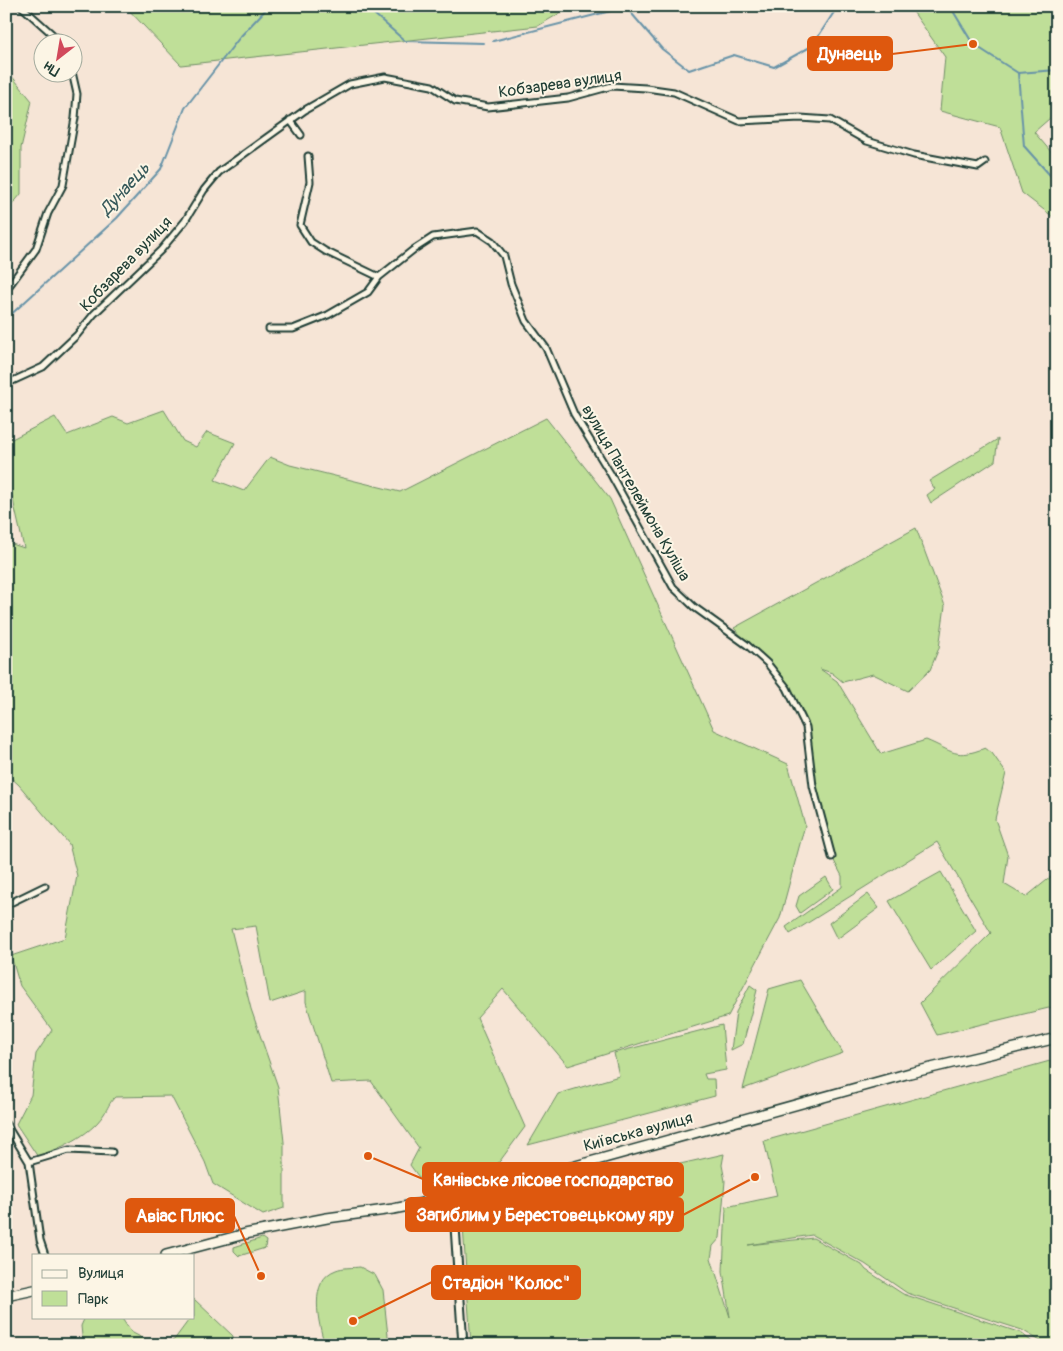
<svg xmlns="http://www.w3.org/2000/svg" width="1063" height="1351" font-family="Pangolin,sans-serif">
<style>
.green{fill:#bfdf98;stroke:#6f8e66}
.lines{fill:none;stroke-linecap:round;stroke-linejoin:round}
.stream{stroke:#6793a8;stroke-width:2}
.minor-casing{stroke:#1f3d34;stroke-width:9}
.tertiary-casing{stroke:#1f3d34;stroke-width:11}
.primary-casing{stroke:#1f3d34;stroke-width:12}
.minor{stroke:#fcf5e5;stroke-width:5}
.tertiary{stroke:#fcf5e5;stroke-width:7}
.primary{stroke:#fcf5e5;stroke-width:9}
.labels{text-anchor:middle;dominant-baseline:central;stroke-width:4;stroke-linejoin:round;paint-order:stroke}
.street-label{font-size:16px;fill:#1f3d34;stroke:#fcf5e5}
.water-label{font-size:18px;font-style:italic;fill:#375a5b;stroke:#fcf5e5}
.leader{fill:none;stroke:#de580e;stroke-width:2}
.callout-dot{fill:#de580e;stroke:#fcf5e5;stroke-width:2}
.callout{fill:#de580e;stroke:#de580e;stroke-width:2}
.callout-label{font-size:18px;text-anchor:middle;font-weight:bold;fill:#fff}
</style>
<rect width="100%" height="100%" fill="#f6e5d6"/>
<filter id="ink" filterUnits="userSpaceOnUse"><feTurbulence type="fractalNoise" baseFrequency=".02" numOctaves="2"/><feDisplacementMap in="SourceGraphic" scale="10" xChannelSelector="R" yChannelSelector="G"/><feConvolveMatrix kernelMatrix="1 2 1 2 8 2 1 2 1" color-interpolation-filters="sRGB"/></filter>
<g filter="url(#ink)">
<path class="green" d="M 125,6 L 572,6 L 538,26 L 181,65 Z
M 909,6 L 1057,6 L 1057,112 L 1034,132 L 1057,159 L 1057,220 L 1022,193 L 1000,127 L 940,111 L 945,57 Z
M 6,69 L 32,101 L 21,148 L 21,194 L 6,212 Z
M 164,410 L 183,441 L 196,447 L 207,432 L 235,443 L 215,480 L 244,491 L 270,457 L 290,465 L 400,492 L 546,418 L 610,499 L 714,730 L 788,764 L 805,825 L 780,918 L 728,1016 L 568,1066 L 503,989 L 477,1018 L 525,1127 L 500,1161 L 479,1181 L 426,1187 L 410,1165 L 419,1148 L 371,1081 L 331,1083 L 306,1002 L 306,991 L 270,1003 L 256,926 L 231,929 L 251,1009 L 278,1087 L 284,1142 L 284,1208 L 263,1215 L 213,1184 L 205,1162 L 171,1096 L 115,1097 C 109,1103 108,1108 104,1114 C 89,1137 61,1147 38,1157 L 16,1124 L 31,1095 L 36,1054 L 52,1030 L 20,986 L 11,956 L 65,938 L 77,876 L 69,844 L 19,785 L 6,773 L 6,542 L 24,548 L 6,469 L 6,442 L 55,417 L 67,435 L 113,417 L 128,423 Z
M 998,439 L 995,461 L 931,503 L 927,495 L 935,489 L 929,481 Z
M 916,528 L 945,606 L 939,648 L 930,670 L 908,691 L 873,674 L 843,682 L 832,673 L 820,669 L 837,681 L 881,754 L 926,740 C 953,751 955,760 985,748 L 992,753 L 1006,773 L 995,819 L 1008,856 L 1004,884 L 1026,897 L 1057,872 L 1057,1006 L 937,1035 L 920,1003 L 991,933 L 937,842 L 790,934 L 786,927 L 842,887 L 842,876 L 832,857 L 820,815 L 806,727 L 787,688 L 734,628 Z
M 941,872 L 976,931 L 931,970 L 889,901 Z
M 826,877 L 833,889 L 800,913 L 796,906 L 799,896 Z
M 868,894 L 879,908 L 837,939 L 829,923 Z
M 800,980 L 843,1053 L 743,1089 L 769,989 Z
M 750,985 L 757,990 L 743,1044 L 731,1050 L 736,1012 Z
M 722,1025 L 726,1070 L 704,1074 L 706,1079 L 714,1079 L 715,1096 L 528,1145 L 558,1094 L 619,1076 L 614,1053 Z
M 1057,1059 L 1057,1345 L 1047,1345 L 1022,1330 L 907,1293 L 865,1264 L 812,1235 L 748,1245 L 813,1238 L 862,1265 L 866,1270 L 903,1294 L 1021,1333 L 1036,1345 L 471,1345 L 462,1211 L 500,1205 L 724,1154 L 722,1165 L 725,1181 L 720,1238 L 713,1246 L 711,1258 L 730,1317 L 723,1271 L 726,1207 L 777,1196 L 764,1141 Z
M 262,1238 L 266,1241 L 265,1248 L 239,1256 L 234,1251 L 234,1247 Z
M 360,1267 L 375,1275 L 383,1290 L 389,1345 L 325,1345 C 318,1323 308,1280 336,1270 C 343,1267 353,1268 360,1267 Z
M 194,1299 L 233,1336 L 232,1345 L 83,1345 L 81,1326 L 85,1317 L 121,1317 L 131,1332 L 154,1344 L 174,1340 L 191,1317 L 194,1317 Z"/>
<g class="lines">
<path class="stream" d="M 365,6 L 405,41 L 483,43
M 950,6 L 973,44 L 1018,73 L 1057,70
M 493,41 L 626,7 L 662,49 L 689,70 L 734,55 L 774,67 L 812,46 L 838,6
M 1018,73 L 1024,146 L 1057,183
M 6,319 L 117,218 L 161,169 L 185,108 L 240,37 L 269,6"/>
<g class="minor-casing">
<path id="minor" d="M 21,6 L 61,42
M 290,120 L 301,135
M 308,156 L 310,182 L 300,225 L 311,242 L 325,251 L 379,277
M 6,290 L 36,249 L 48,213 L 63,185 L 75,118 L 77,94 L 72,72
M 269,329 L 293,329 L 328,315 L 368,292 L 379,277 L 413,250 L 433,237 L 477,231 L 492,241 L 504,256 L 511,284 L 526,321 L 546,348 L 574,414 L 610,473 L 673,587 L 694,607 L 747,645 L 767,663 L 787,688 L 806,727 L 813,786 L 832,857
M 6,384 L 43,367 L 77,335 L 94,314 L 161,250 L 185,221 L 204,190 L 219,172 L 305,110 L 350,84 L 385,77 L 432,86 L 455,101 L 488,107 L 568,98 L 612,86 L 646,88 L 674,92 L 739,121 L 800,118 L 830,120 L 867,141 L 914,155 L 978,167 L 985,162
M 6,905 L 45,886
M 6,1124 L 29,1162 L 40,1240 L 45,1255
M 29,1162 L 69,1150 L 112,1152"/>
</g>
<g class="tertiary-casing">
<path id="tertiary" d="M 453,1197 L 463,1345"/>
</g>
<g class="primary-casing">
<path id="primary" d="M 166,1255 L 245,1234 L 327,1218 L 393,1209 L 489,1190 L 910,1073 L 1057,1038
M 6,1296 L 34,1290"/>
</g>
<use href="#minor" class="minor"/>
<use href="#tertiary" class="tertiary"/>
<use href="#primary" class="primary"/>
</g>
</g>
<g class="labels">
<g class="street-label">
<text transform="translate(560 84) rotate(-8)">Кобзарева вулиця</text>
<text transform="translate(126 264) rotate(-46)">Кобзарева вулиця</text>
<text transform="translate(636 493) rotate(60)">вулиця Пантелеймона Куліша</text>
<text transform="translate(638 1132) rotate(-15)">Київська вулиця</text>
</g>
<g class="water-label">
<text transform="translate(125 189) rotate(-48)">Дунаець</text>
</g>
</g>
<path class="leader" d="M973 44L892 54M368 1156L423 1179M755 1177L683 1215M261 1276L234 1216M353 1321L432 1282"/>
<g class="callout-dot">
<circle cx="973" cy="44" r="5"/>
<circle cx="368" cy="1156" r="5"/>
<circle cx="755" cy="1177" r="5"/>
<circle cx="261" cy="1276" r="5"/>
<circle cx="353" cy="1321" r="5"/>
</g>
<g class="callout">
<rect x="808" y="37" width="84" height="33" rx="5"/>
<rect x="423" y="1163" width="260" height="33" rx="5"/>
<rect x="406" y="1198" width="277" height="33" rx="5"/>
<rect x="126" y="1199" width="108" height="33" rx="5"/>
<rect x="432" y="1266" width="148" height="33" rx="5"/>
</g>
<g class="callout-label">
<text x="850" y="60">Дунаець</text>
<text x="553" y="1186">Канівське лісове господарство</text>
<text x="545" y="1221">Загиблим у Берестовецькому яру</text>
<text x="180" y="1222">Авіас Плюс</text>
<text x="506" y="1289">Стадіон "Колос"</text>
</g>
<rect width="1063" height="1351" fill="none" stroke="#fcf5e5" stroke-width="25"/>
<rect x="12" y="12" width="1038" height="1326" fill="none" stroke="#1f3d34" stroke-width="2" filter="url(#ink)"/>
<rect x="32" y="1254" width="162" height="65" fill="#fcf5e5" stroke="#a4ab9e"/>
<rect x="42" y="1270" width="25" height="8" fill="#fcf5e5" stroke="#a4ab9e"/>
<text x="78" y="1278" font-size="15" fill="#1f3d34">Вулиця</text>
<rect x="42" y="1291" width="25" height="15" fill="#bfdf98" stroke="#a4ab9e"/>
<text x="78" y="1304" font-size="15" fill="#1f3d34">Парк</text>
<g transform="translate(58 58) rotate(211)"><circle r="24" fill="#fcf5e5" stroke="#a4ab9e"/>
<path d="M0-4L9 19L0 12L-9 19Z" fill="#d1495b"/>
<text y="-8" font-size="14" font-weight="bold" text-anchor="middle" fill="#1f3d34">Пн</text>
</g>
</svg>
